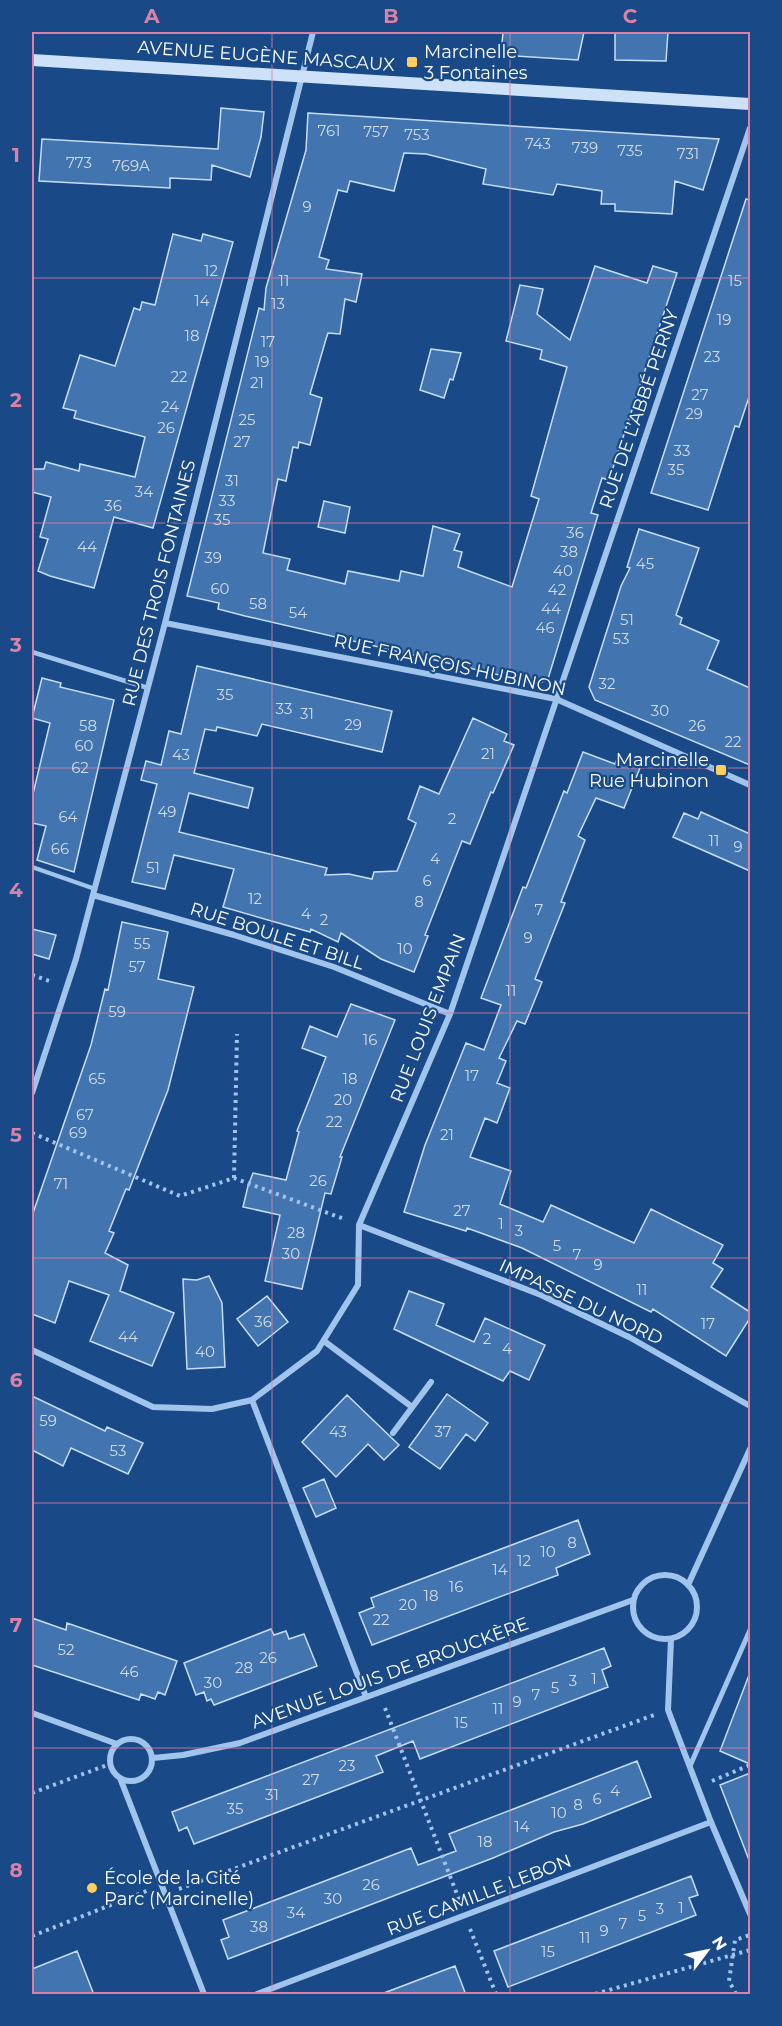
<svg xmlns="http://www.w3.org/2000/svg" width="782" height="2026" font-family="Montserrat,sans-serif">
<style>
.building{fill:#4274b0;stroke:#c6def9;stroke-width:1.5}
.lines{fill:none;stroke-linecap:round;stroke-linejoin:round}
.path{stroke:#a1c4ec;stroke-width:4;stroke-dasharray:3 4.5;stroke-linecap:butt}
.service{stroke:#a1c4ec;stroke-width:4.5}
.pedestrian{stroke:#a1c4ec;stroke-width:5}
.minor{stroke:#a1c4ec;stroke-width:6}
.secondary{stroke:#cde1f9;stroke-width:12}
.grid{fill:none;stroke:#dd80a5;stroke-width:1.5;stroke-opacity:0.55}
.poi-dot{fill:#ffce5c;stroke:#194a87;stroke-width:2}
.labels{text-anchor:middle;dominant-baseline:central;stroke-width:4.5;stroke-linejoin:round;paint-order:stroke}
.number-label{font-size:15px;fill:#d0dceb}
.poi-label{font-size:18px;fill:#fff;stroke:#194a87;text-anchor:start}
.street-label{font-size:18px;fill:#fff;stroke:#194a87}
.neatline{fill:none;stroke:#dd80a5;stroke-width:2}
.grid-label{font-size:20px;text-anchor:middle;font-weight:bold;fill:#dd80a5}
</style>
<rect width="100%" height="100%" fill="#194a87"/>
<path class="building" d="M 503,32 L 584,32 L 578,60 L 501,55 Z
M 615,32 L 668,32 L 666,61 L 615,60 Z
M 221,108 L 264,112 L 261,137 L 250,177 L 212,165 L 211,180 L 170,178 L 170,188 L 39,181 L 42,139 L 218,149 Z
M 308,113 L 719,139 L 703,190 L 675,181 L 672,214 L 615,211 L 615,204 L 601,204 L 602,191 L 557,184 L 553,195 L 483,184 L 486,169 L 426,154 L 404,153 L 394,191 L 350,181 L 347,192 L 338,190 L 319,257 L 329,260 L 326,269 L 362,274 L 356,302 L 345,299 L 340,334 L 328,333 L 326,339 L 310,394 L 322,398 L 310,445 L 299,442 L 298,448 L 293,447 L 286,481 L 278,479 L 263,553 L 290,559 L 287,570 L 345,584 L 348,571 L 399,581 L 401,571 L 423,576 L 433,526 L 460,534 L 454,550 L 462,552 L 458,567 L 512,587 L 539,499 L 531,496 L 567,367 L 540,359 L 542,350 L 506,341 L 520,285 L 543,289 L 537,314 L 570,340 L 595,266 L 647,283 L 653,266 L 677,273 L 609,480 L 602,478 L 591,513 L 598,515 L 548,679 L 538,684 L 245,616 L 218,609 L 219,603 L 187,596 L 259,308 L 264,310 L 266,288 L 306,150 Z
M 746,199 L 750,200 L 750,394 L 739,427 L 735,426 L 708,510 L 651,493 Z
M 173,234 L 201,241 L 203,234 L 233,242 L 153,528 L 114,517 L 94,588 L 50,576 L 38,571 L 48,539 L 40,537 L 51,497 L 32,492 L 32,469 L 44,469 L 46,462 L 79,471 L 80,464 L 135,477 L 145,437 L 74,418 L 76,411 L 63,408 L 80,355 L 115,366 L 134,308 L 140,310 L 142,302 L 155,305 Z
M 431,349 L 461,353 L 453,380 L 450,379 L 444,398 L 420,390 Z
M 324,501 L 350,507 L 345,533 L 318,527 Z
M 639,529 L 699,548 L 676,615 L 682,618 L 680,624 L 719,641 L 707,669 L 750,688 L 750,765 L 595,700 L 589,687 L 621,586 L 630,568 L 627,567 Z
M 197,666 L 392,711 L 382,752 L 262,724 L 257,736 L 217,727 L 216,731 L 205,729 L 194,773 L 253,788 L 248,808 L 189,793 L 179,832 L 327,868 L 325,875 L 349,874 L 372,879 L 374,872 L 397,871 L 416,823 L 408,819 L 420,786 L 439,794 L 473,718 L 507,734 L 504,741 L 514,745 L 493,793 L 491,792 L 470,844 L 462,841 L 425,935 L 428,936 L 414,972 L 381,959 L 341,933 L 338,942 L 311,929 L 310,932 L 223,907 L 234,869 L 174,855 L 165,889 L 132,882 L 157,784 L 141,780 L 146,761 L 161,765 L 169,731 L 181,734 Z
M 42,678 L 61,683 L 60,687 L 114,700 L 74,872 L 37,860 L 46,826 L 32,823 L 32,798 L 50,723 L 32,718 Z
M 583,752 L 615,764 L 617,759 L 640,768 L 624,808 L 596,798 L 578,836 L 585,840 L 561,902 L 565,903 L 535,979 L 542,982 L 525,1024 L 517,1021 L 499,1058 L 506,1061 L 497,1083 L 510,1088 L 497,1123 L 485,1118 L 470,1157 L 511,1171 L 500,1204 L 543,1222 L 551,1205 L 634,1243 L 651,1209 L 723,1245 L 713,1263 L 723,1269 L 711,1287 L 750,1312 L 750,1318 L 726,1356 L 653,1309 L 651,1312 L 522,1248 L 467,1228 L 466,1231 L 404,1212 L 425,1145 L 466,1043 L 484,1050 L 501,1005 L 481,998 L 523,887 L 526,888 L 564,791 L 567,793 Z
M 701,812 L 750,834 L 750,871 L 673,837 L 684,813 L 698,819 Z
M 122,922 L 168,932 L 158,979 L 194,987 L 168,1090 L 129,1190 L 126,1189 L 109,1231 L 114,1233 L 105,1253 L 128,1265 L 120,1291 L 174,1313 L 152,1366 L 90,1341 L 109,1295 L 69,1281 L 55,1323 L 32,1314 L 32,1216 L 91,1045 L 105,989 L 108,990 Z
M 32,929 L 56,935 L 49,959 L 32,954 Z
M 351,1004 L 395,1020 L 340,1157 L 342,1157 L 331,1194 L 325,1193 L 302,1289 L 265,1281 L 280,1215 L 243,1207 L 248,1186 L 253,1173 L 286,1180 L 299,1132 L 297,1131 L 326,1057 L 302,1048 L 310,1026 L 337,1037 Z
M 209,1276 L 222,1303 L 225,1367 L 187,1369 L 183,1279 L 197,1280 Z
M 409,1291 L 444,1304 L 436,1325 L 474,1342 L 485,1318 L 545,1345 L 529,1380 L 510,1371 L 503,1381 L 394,1329 Z
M 267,1296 L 288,1322 L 258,1346 L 237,1319 Z
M 447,1394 L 488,1423 L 475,1441 L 466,1434 L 440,1469 L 409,1447 Z
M 347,1395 L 399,1445 L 384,1460 L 368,1444 L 336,1477 L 302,1442 Z
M 32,1396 L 105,1431 L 107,1427 L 143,1443 L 128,1474 L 71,1448 L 63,1466 L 32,1450 Z
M 324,1479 L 336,1508 L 316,1517 L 303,1488 Z
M 578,1520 L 590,1554 L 556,1568 L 558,1575 L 372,1645 L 359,1613 L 374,1607 L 371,1598 Z
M 32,1618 L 66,1630 L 67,1623 L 177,1661 L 165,1695 L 158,1692 L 155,1699 L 141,1694 L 139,1700 L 32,1665 Z
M 271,1629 L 274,1635 L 286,1631 L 289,1639 L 304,1634 L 317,1666 L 214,1705 L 211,1699 L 207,1701 L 204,1692 L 196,1695 L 184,1663 Z
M 604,1648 L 611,1666 L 602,1670 L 608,1687 L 420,1759 L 413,1741 L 376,1756 L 383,1772 L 194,1844 L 187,1827 L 179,1831 L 172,1812 Z
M 749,1675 L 750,1676 L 750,1764 L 720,1751 Z
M 637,1761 L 651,1797 L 583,1824 L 554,1832 L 493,1858 L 228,1959 L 221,1940 L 229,1937 L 223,1920 L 411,1848 L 418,1865 L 456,1851 L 449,1834 Z
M 750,1773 L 750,1860 L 749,1860 L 720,1785 Z
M 691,1876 L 698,1895 L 689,1898 L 696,1915 L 508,1987 L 494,1951 Z
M 77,1951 L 94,1995 L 32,1995 L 32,1969 Z
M 455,1966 L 466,1995 L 385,1995 L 384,1993 Z"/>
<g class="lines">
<path class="path" d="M 32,975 L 52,982
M 32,1133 L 180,1196 L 234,1178 L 344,1219
M 234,1178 L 237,1034
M 385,1708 L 460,1902
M 712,1781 L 750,1765
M 32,1793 L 110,1764
M 179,1889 L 654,1715
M 470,1929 L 496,1994
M 32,1936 L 149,1890
M 595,1994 L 750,1950
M 736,1994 L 729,1981 L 735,1940 L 750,1935"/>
<path class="service" d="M 32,652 L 148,688
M 32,867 L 95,889"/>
<path class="pedestrian" d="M 690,1766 L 750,1630"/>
<path class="minor" d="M 165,623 L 556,699 L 750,785
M 93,895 L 234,935 L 334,967 L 450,1014
M 32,1093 L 76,959 L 165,623 L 313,32
M 359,1225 L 541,1295 L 629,1337 L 750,1406
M 324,1341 L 412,1407
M 32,1350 L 153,1407 L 212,1409 L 252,1400 L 317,1351 L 358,1285 L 359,1225 L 450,1014 L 750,128
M 252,1400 L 366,1697
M 393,1433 L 431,1382
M633 1607a32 32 0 1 1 64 0a32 32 0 1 1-64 0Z
M 688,1585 L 750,1449
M 671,1639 L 668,1710 L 711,1822 L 750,1914
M 32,1713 L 117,1744
M110 1760a21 21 0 1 1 42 0a21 21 0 1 1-42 0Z
M 153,1758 L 183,1755 L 240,1743 L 633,1600
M 120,1778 L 204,1994
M 257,1994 L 711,1822"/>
<path class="secondary" d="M 32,60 L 750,104"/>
</g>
<path class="grid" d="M 272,32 L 272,1994M 510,32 L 510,1994M 32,278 L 750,278M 32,523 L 750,523M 32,768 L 750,768M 32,1013 L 750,1013M 32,1258 L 750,1258M 32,1503 L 750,1503M 32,1748 L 750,1748"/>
<g class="poi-dot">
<rect x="406" y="56" width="12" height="12" rx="3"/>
<rect x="715" y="764" width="12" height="12" rx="3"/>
<circle cx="92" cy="1888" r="6"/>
</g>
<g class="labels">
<g class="number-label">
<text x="329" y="130">761</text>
<text x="376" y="131">757</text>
<text x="417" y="134">753</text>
<text x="538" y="143">743</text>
<text x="585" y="147">739</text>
<text x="630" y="150">735</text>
<text x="688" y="153">731</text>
<text x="79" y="162">773</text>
<text x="131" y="165">769A</text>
<text x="307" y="206">9</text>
<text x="211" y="270">12</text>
<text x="284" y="280">11</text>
<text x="735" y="280">15</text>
<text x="202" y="300">14</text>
<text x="278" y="303">13</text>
<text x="724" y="319">19</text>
<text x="192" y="335">18</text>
<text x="268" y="341">17</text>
<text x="712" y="356">23</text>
<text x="262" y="361">19</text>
<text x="179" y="376">22</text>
<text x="257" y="382">21</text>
<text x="700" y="394">27</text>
<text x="170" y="406">24</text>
<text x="694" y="413">29</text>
<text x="247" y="419">25</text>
<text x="166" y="427">26</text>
<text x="242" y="441">27</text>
<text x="682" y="450">33</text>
<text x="676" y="469">35</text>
<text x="232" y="480">31</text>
<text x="144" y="491">34</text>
<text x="227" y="500">33</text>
<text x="113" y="505">36</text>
<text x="222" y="519">35</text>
<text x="575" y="532">36</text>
<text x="87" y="546">44</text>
<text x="569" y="551">38</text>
<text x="213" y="557">39</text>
<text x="645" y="563">45</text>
<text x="563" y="570">40</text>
<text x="220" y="588">60</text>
<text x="557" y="589">42</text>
<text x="258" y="603">58</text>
<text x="551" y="608">44</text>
<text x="298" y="612">54</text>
<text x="627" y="619">51</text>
<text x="545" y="627">46</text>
<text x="621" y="638">53</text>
<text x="607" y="683">32</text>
<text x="225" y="694">35</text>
<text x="284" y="708">33</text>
<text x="660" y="710">30</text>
<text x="307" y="713">31</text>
<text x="353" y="724">29</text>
<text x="88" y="725">58</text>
<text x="697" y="725">26</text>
<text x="733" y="741">22</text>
<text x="84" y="745">60</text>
<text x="488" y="753">21</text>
<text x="181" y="754">43</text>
<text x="80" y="767">62</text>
<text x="167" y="811">49</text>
<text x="68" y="816">64</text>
<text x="452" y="818">2</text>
<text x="714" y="840">11</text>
<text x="738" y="846">9</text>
<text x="60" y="848">66</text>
<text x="435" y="858">4</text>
<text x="153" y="867">51</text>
<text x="427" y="880">6</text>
<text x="255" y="898">12</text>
<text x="419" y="901">8</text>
<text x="539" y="909">7</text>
<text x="306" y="913">4</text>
<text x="324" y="919">2</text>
<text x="528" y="937">9</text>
<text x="142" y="943">55</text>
<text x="405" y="948">10</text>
<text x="137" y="966">57</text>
<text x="511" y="990">11</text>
<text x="117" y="1011">59</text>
<text x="370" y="1039">16</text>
<text x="472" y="1075">17</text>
<text x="97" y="1078">65</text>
<text x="350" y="1078">18</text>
<text x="343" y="1099">20</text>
<text x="85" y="1114">67</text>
<text x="334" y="1121">22</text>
<text x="78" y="1132">69</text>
<text x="447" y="1134">21</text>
<text x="318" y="1180">26</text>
<text x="61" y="1183">71</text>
<text x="462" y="1210">27</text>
<text x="501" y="1223">1</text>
<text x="519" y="1230">3</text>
<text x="296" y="1232">28</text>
<text x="557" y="1245">5</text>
<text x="291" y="1253">30</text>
<text x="577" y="1254">7</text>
<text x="598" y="1264">9</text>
<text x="642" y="1289">11</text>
<text x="263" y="1321">36</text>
<text x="708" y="1323">17</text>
<text x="128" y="1336">44</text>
<text x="487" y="1338">2</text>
<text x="507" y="1348">4</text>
<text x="205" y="1351">40</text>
<text x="48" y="1420">59</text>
<text x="338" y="1431">43</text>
<text x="443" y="1431">37</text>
<text x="118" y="1450">53</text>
<text x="572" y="1542">8</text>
<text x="548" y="1551">10</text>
<text x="524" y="1560">12</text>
<text x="500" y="1569">14</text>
<text x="456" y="1586">16</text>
<text x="431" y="1595">18</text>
<text x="408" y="1604">20</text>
<text x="381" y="1619">22</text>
<text x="66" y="1649">52</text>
<text x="268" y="1657">26</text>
<text x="244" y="1667">28</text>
<text x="129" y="1671">46</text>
<text x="594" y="1678">1</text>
<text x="573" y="1680">3</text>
<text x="213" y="1682">30</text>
<text x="555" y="1687">5</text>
<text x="536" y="1694">7</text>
<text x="517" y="1701">9</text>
<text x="498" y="1708">11</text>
<text x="461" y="1722">15</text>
<text x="347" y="1765">23</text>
<text x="311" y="1779">27</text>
<text x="615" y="1790">4</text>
<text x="272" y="1794">31</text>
<text x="597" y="1798">6</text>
<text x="578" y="1804">8</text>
<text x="235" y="1808">35</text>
<text x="559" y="1812">10</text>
<text x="522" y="1826">14</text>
<text x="485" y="1841">18</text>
<text x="371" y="1884">26</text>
<text x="333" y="1898">30</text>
<text x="681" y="1907">1</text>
<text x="660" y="1908">3</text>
<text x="296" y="1912">34</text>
<text x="642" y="1915">5</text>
<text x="623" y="1923">7</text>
<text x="259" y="1926">38</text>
<text x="604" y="1930">9</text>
<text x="585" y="1937">11</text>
<text x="548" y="1951">15</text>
</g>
<g class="poi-label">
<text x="424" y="52">Marcinelle<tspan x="424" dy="21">3 Fontaines</tspan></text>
<text x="709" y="760" text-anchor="end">Marcinelle<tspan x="709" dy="21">Rue Hubinon</tspan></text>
<text x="104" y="1878">École de la Cité<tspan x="104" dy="21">Parc (Marcinelle)</tspan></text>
</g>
<g class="street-label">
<text transform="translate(266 56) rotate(4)">AVENUE EUGÈNE MASCAUX</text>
<text transform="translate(639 409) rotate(-71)">RUE DE L’ABBÉ PERNY</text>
<text transform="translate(159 583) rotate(-76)">RUE DES TROIS FONTAINES</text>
<text transform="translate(450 665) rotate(12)">RUE FRANÇOIS HUBINON</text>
<text transform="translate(277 936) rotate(18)">RUE BOULE ET BILL</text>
<text transform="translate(428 1018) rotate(-69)">RUE LOUIS EMPAIN</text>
<text transform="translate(581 1302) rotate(25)">IMPASSE DU NORD</text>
<text transform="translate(390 1673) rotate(-20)">AVENUE LOUIS DE BROUCKÈRE</text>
<text transform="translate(479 1895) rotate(-21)">RUE CAMILLE LEBON</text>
</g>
</g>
<rect width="782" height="2026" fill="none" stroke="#194a87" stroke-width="66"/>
<g transform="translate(707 1951) rotate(58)" stroke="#194a87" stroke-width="4.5" paint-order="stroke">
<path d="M0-4.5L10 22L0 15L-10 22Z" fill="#ffffff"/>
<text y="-9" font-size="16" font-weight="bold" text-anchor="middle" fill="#ffffff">N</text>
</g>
<rect x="33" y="33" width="716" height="1960" class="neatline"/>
<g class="grid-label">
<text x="152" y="23">A</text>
<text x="391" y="23">B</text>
<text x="630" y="23">C</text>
<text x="16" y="162">1</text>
<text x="16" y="407">2</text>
<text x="16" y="652">3</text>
<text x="16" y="897">4</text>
<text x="16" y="1142">5</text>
<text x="16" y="1387">6</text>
<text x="16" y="1632">7</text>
<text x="16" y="1877">8</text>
</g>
</svg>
